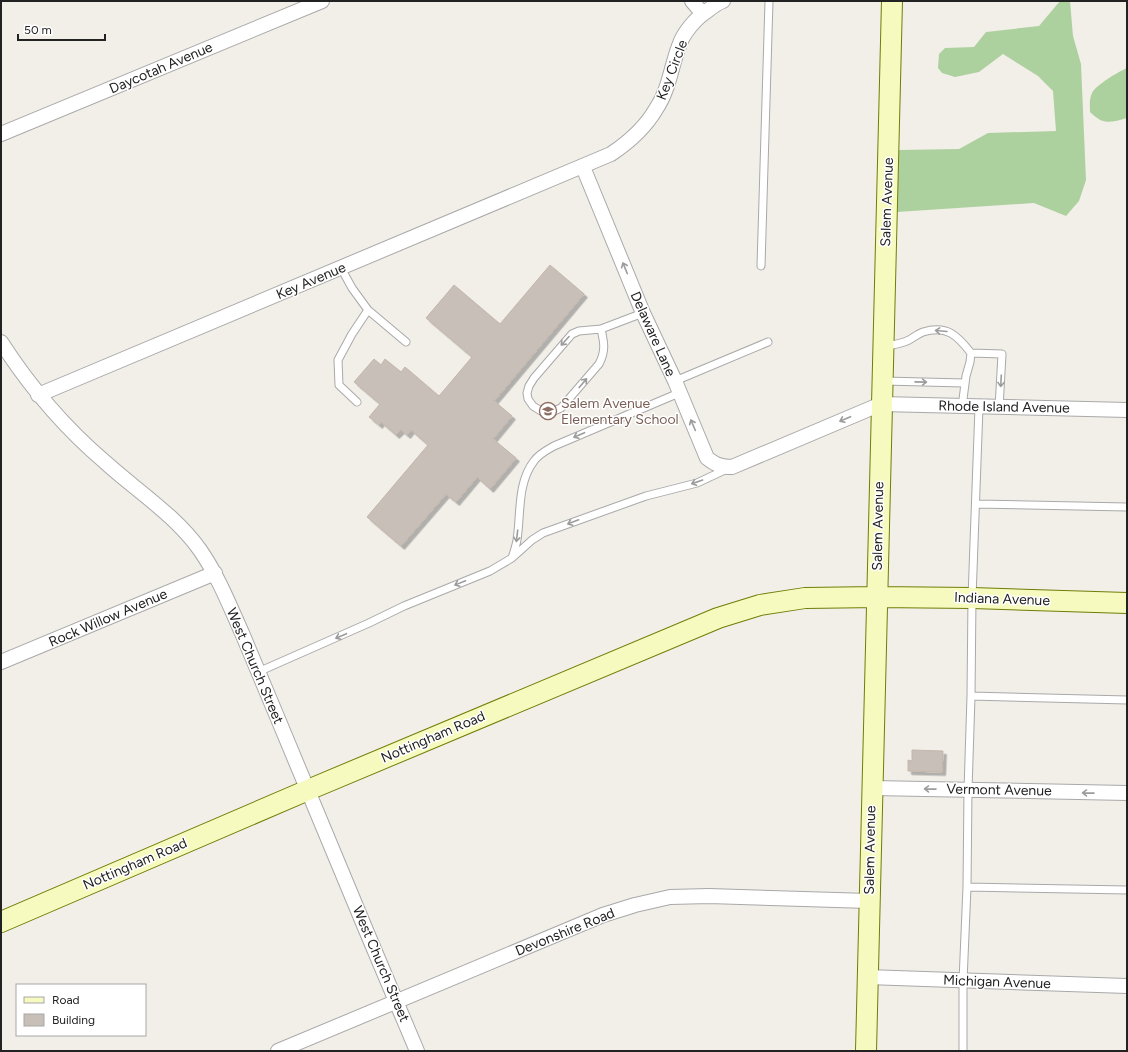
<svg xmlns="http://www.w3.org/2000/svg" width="1128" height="1052" font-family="Figtree,sans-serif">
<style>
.forest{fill:#add19e}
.building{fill:#c7bfb8;stroke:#c4b6ab;filter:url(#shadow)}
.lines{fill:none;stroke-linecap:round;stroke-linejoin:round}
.lane-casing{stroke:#a9a9a9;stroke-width:9}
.street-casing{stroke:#a9a9a9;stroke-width:16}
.secondary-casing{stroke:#707d05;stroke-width:22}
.lane{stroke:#fff;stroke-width:7}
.street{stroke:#fff;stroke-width:14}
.secondary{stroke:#f7fabf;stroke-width:20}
.oneway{stroke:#9c9c9c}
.labels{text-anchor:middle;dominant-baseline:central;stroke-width:3;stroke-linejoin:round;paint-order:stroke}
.street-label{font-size:14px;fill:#222;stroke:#fff}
.education-label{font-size:14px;fill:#785e54;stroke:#fff;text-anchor:start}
</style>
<defs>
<filter id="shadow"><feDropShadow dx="3.5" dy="3.5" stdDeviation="0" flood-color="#0004"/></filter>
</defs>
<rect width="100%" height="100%" fill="#f2efe9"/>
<path class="forest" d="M 1060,1 L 1070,1 L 1073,36 L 1081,64 L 1086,180 L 1079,201 L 1066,216 L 1034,203 L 897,212 L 899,150 L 959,149 L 988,133 L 1056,131 L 1053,91 L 1038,76 L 1003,54 L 979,72 L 955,77 L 942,73 L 938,68 L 939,54 L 945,48 L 974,47 L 986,32 L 1039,26 Z
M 1127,68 L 1127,118 C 1110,123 1103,125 1090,112 C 1090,105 1089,100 1092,93 C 1096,85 1118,72 1127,68 Z"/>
<path class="building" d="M 550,265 L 584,294 L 494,401 L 512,416 L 493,439 L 516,458 L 490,489 L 477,477 L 456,502 L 446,494 L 401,546 L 367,517 L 428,445 L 411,430 L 407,435 L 401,430 L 396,435 L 381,422 L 379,425 L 369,417 L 380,404 L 354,382 L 374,359 L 381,365 L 385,359 L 401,372 L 405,367 L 439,396 L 472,357 L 426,318 L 454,285 L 500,324 Z
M 912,750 L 943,751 L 942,772 L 908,771 L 908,760 L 912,761 Z"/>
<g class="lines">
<g class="lane-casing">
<path id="lane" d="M 761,266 L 769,1
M 341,268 L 352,288 L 368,310 L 406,342
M 601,329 C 604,342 606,351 599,364 L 561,408 L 549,413 L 541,411 L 533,406 L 528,399 L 527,393 L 529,386 L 534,378 L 572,334 L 579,331 L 601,329 L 643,313
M 885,346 C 893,345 901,344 909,340 C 914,337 918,334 923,332 C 947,325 957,335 971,353 L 970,362 L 966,376 L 962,407
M 971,353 L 1002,354 L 999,408
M 675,381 L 768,342
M 884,381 L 964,383
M 357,402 L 339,385 L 338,360 L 352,334 L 368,310
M 976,504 L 1127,507
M 512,558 C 514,552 516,546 517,540 C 521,514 517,483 534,461 C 539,454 547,450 554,446 L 679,393
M 258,672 L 369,623 L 404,606 L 490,571 L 512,558 L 532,540 L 543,533 L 646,496 L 697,483 L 727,469
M 971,696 L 1127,700
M 967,887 L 1127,890
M 963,1051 L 963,981 L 967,887 L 968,790 L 971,696 L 972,598 L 979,407"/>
</g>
<g class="street-casing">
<path id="street" d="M 692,1 L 703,14
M 1,134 L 322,1
M 583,167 L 643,313 L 675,381 L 707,458 C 716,465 721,467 732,467 L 881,404 L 1127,410
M 1,342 C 30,387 64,427 105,462 C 137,491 175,515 200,550 C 218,576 229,604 242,633 C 255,664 268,695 281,726 C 326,834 371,943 417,1051
M 38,395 L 611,154 C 629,142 645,128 656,109 C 669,90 671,67 679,46 C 683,33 696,18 707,11 C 712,7 717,3 723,1
M 1,662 L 215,573
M 872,788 L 1127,793
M 867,977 L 1127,986
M 278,1051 L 603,915 L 635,905 L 670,897 L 709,896 L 869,901"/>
</g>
<g class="secondary-casing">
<path id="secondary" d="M 1,922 L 308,790 L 718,618 L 760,605 L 805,598 L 877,597 L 972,598 L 1127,603
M 866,1051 L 892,1"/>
</g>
<use href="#lane" class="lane"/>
<use href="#street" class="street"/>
<use href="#secondary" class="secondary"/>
</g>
<defs><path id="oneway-shaft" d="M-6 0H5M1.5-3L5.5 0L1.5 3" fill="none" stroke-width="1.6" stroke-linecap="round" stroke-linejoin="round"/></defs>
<g class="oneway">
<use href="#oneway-shaft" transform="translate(625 268) rotate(-112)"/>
<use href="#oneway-shaft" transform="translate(941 331) rotate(-175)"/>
<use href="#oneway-shaft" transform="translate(565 341) rotate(132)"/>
<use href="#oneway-shaft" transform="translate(1001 381) rotate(93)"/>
<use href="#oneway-shaft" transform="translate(921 382) rotate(1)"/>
<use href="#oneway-shaft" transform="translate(583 383) rotate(-50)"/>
<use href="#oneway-shaft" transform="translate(845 419) rotate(157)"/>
<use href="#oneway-shaft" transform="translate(693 425) rotate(-113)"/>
<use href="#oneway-shaft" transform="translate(579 435) rotate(157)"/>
<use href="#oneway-shaft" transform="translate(697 482) rotate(161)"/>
<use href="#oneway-shaft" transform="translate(573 522) rotate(159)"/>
<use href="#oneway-shaft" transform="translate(517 536) rotate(97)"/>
<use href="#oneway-shaft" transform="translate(460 583) rotate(158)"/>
<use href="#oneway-shaft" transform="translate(341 636) rotate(157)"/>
<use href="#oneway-shaft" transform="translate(930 789) rotate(-179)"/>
<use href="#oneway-shaft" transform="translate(1088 793) rotate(-179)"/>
</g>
<defs>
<g id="school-ring" transform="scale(0.9)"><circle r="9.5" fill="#fff" stroke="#8d6e63" stroke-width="1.5"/><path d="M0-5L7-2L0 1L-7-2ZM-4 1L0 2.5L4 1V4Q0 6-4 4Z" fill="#8d6e63"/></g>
</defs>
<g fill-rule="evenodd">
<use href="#school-ring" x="548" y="411"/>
</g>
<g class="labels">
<g class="street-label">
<text transform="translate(161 68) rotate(-23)">Daycotah Avenue</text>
<text transform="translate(672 70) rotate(-69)">Key Circle</text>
<text transform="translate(887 202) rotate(-88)">Salem Avenue</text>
<text transform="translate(311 281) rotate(-23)">Key Avenue</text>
<text transform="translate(653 334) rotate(66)">Delaware Lane</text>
<text transform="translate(1004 407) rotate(1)">Rhode Island Avenue</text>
<text transform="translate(878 526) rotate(-89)">Salem Avenue</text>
<text transform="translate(1002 599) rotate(2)">Indiana Avenue</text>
<text transform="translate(108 618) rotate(-23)">Rock Willow Avenue</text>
<text transform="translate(255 666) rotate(67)">West Church Street</text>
<text transform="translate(433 737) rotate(-23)">Nottingham Road</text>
<text transform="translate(999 790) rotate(1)">Vermont Avenue</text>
<text transform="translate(870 850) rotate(-89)">Salem Avenue</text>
<text transform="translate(135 864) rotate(-23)">Nottingham Road</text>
<text transform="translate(565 932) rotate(-22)">Devonshire Road</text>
<text transform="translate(381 964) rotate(67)">West Church Street</text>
<text transform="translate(997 982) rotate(2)">Michigan Avenue</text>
</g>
<g class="education-label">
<text x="561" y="403">Salem Avenue<tspan x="561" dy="16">Elementary School</tspan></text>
</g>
</g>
<rect width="1128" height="1052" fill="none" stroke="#222222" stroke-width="4"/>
<rect x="16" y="984" width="130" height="52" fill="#ffffff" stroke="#a7a7a7"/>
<rect x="24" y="997" width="20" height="6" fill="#f7fabf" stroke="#a7a7a7"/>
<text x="52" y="1004" font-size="12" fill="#222222">Road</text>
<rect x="24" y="1014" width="20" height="12" fill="#c7bfb8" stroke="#a7a7a7"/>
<text x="52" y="1024" font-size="12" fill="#222222">Building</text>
<path d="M18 34v6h87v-6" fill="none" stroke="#222222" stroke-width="2"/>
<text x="24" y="34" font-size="12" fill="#222222" stroke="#ffffff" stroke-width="3" paint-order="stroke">50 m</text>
</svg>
